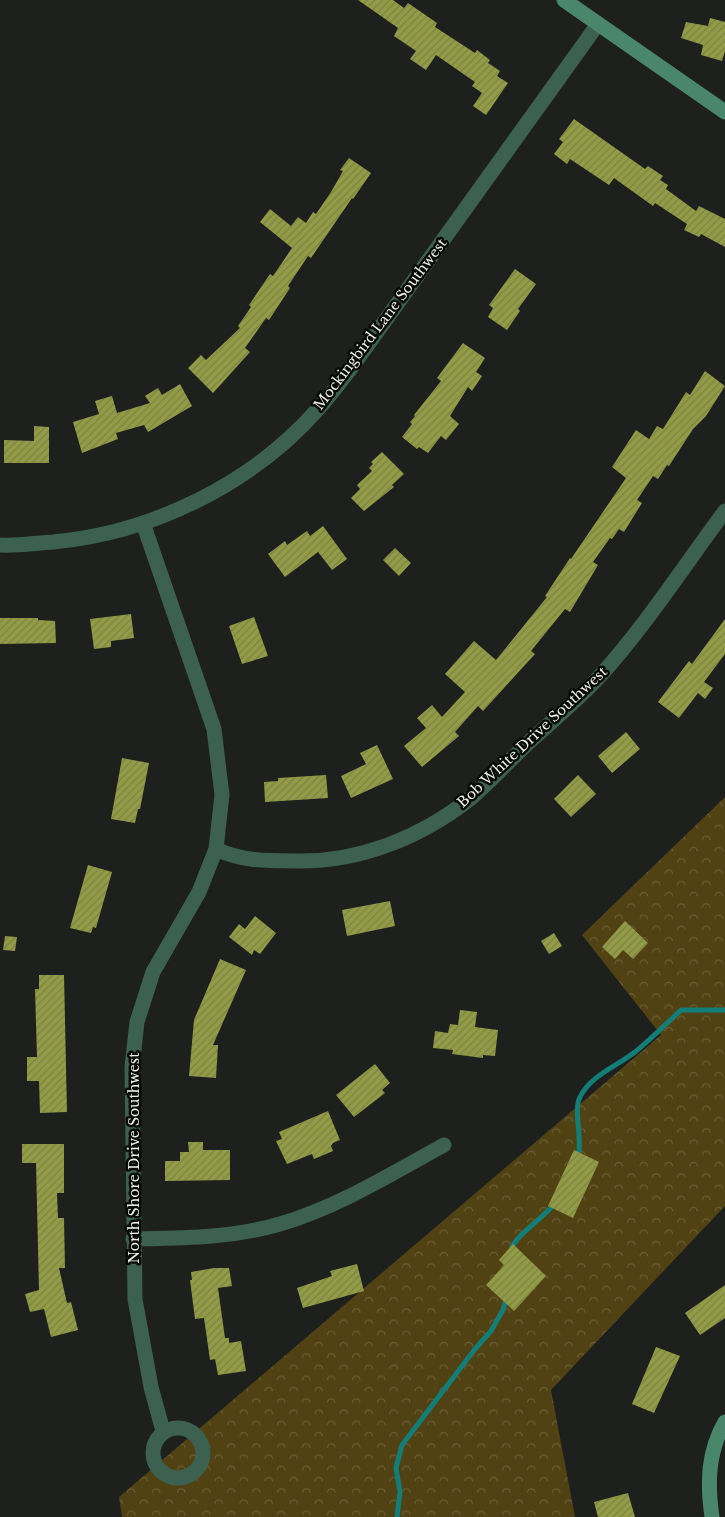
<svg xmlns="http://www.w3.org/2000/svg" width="725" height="1517" font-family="'Libre Baskerville',serif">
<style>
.forest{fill:url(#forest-crowns)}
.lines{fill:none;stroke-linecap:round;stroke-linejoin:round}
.stream{stroke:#137e77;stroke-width:5}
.building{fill:url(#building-hatch)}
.street{stroke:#3d6150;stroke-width:15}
.secondary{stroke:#4a866c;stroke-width:15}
.labels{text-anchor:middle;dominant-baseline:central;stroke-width:5;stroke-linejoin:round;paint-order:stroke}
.street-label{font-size:14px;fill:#eef0ed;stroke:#080a08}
</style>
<defs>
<pattern id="forest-crowns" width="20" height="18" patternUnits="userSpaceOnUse" patternTransform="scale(1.25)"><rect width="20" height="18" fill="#514214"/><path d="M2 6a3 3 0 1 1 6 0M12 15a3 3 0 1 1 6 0" fill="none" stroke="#6a5e36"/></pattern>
<pattern id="building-hatch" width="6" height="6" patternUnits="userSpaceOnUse" patternTransform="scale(1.25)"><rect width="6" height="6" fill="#929b46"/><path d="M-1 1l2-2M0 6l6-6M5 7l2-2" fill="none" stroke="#7c8246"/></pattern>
</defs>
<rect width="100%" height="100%" fill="#1d201c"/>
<path class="forest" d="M 725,797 L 725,1206 L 551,1390 L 575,1517 L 122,1517 L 119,1497 L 661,1035 L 582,935 Z"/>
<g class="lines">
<path class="stream" d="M 578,1157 C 583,1140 573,1110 580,1097 C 591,1075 617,1066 635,1052 C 651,1039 666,1024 681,1010 L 725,1010
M 511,1250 C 515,1235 544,1218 556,1202
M 397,1517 L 400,1492 L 396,1468 L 402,1445 L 475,1349 L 491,1331 L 503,1310 L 507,1297"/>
</g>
<path class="building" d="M 358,0 L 393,0 L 404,8 L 408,3 L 437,23 L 435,27 L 475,53 L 477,50 L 490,60 L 488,63 L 500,71 L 497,76 L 508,83 L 486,115 L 473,106 L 482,93 L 472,86 L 475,82 L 436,55 L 426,70 L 410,59 L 416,51 L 394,36 L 398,28 Z
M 710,18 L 725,22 L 725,51 L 722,61 L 701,55 L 703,45 L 681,38 L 686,22 L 708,26 Z
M 574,119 L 645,169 L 648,166 L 663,176 L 660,180 L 668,185 L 666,189 L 696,211 L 699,206 L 725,219 L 725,247 L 701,234 L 699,237 L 684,230 L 687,224 L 655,203 L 653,206 L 614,178 L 609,185 L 570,159 L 567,164 L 554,154 L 563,142 L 559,139 Z
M 349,158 L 371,173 L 353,199 L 352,198 L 311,258 L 308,256 L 288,286 L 290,288 L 269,320 L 266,318 L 245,348 L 250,352 L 213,393 L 188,368 L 201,355 L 206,360 L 240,328 L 238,326 L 251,307 L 249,305 L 270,274 L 273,276 L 292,248 L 260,222 L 270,209 L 291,226 L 298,217 L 306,223 L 313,212 L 316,214 L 331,192 L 343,171 L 340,170 Z
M 515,269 L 536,284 L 518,309 L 520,311 L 507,330 L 488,317 L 493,308 L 489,305 Z
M 463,343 L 485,358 L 476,372 L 482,376 L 472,391 L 468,387 L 450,416 L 459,424 L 446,440 L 441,436 L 428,453 L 419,447 L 417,449 L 402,437 L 412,424 L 410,422 L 415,416 L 414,415 L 441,381 L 437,378 Z
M 705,371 L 725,386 L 706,416 L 693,429 L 669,466 L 667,465 L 658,479 L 653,476 L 637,500 L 642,503 L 624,532 L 619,529 L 612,539 L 610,538 L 593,562 L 598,565 L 570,612 L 565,609 L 531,651 L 535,654 L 483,711 L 478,706 L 455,732 L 459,736 L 422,767 L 404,746 L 426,728 L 417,718 L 432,705 L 442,717 L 465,692 L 445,674 L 474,641 L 496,660 L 547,597 L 545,596 L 570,558 L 571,559 L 626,478 L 612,467 L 636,430 L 649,439 L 657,426 L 663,429 L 686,392 L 690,395 Z
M 180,384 L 192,406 L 148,432 L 144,425 L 116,433 L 118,439 L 82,453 L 73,422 L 99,414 L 95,401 L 112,396 L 117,413 L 150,403 L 145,396 L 158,388 L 162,395 Z
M 34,426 L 49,427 L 49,463 L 4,463 L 4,440 L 34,441 Z
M 382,452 L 404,474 L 392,485 L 394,487 L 364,511 L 351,498 L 360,489 L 357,485 L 372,471 L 369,468 L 373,464 L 371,462 Z
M 323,526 L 347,559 L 332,570 L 318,552 L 285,577 L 268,554 L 285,541 L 287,545 L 307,531 L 310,536 Z
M 395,548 L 411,563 L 399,576 L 383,560 Z
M 131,614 L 134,638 L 111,641 L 111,647 L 94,649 L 90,619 Z
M 254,617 L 268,656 L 242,664 L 229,626 Z
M 0,618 L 38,618 L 38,620 L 55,621 L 56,643 L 0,644 Z
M 725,619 L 725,654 L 704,682 L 713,688 L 705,699 L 698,693 L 679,718 L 658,702 L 689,661 L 692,664 Z
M 626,732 L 640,749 L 612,773 L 598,756 Z
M 377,745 L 393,779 L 351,798 L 341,776 L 366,764 L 360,753 Z
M 122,758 L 149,763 L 140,809 L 138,809 L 135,823 L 111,819 Z
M 326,775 L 328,798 L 265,802 L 264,782 L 278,781 L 278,778 Z
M 578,775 L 596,794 L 571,817 L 554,799 Z
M 88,865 L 112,872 L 96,928 L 93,927 L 91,933 L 70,928 Z
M 390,901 L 395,926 L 347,936 L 342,910 Z
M 255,916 L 276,933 L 260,954 L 254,950 L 252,955 L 229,937 L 239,924 L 245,929 Z
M 625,921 L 648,943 L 633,959 L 623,950 L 615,959 L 602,947 Z
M 554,933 L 562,946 L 549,954 L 541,941 Z
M 5,936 L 17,937 L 15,951 L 3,950 Z
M 220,959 L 246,970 L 213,1045 L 218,1045 L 216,1078 L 189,1076 L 194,1020 Z
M 39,975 L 64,975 L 67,1112 L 40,1113 L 39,1081 L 27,1081 L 27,1057 L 37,1057 L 35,989 L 39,989 Z
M 460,1010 L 477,1012 L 475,1027 L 498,1030 L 495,1056 L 483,1055 L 483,1058 L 452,1054 L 453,1050 L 433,1048 L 435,1031 L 448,1033 L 450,1024 L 458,1025 Z
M 375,1064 L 390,1083 L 382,1090 L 385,1093 L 354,1117 L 336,1095 Z
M 328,1111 L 340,1140 L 333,1143 L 331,1146 L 333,1151 L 314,1159 L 312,1154 L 287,1164 L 276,1141 L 282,1139 L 279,1132 Z
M 188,1142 L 203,1142 L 203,1150 L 230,1150 L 230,1180 L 165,1181 L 165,1161 L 180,1161 L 180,1152 L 189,1152 Z
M 22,1144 L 64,1144 L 64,1193 L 57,1193 L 58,1218 L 64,1218 L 65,1268 L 59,1268 L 67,1303 L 71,1302 L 78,1330 L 51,1337 L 44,1309 L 30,1312 L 25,1294 L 39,1290 L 36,1163 L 22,1163 Z
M 574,1150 L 599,1162 L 573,1218 L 548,1206 Z
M 513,1244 L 546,1276 L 514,1311 L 486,1285 L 504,1265 L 499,1260 Z
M 357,1264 L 364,1291 L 303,1308 L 297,1288 L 332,1276 L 330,1271 Z
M 214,1268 L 229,1268 L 232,1286 L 218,1288 L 225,1338 L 229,1338 L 229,1343 L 241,1341 L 246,1371 L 218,1375 L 215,1359 L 210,1360 L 204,1318 L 195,1319 L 190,1280 L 192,1280 L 191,1272 Z
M 725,1285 L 725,1318 L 700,1335 L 685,1313 Z
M 656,1347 L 680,1356 L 654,1413 L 632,1404 Z
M 628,1493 L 635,1517 L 598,1517 L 594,1502 Z"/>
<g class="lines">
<path class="street" d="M 143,523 L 214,729 L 222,795 L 216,849 L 199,892 L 153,972 L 137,1022 L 132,1067 L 135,1299 L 151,1387 L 163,1431
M 0,545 C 17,546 35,543 53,542 C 152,533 252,484 318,409 C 329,397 339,383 349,371 L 598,24
M 216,849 C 241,861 266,861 293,861 C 358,863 420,838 471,798 C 491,781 509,761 528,743 C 552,721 578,700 600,676 C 646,625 684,566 725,511
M 133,1239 C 182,1238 232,1238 280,1224 C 338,1207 391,1174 444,1145
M153 1453a25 25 0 1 1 50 0a25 25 0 1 1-50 0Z"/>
<path class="secondary" d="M 564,0 L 725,112
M 712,1517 C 707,1483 708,1451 725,1422"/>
</g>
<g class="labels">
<g class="street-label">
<text transform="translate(380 324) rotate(-53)">Mockingbird Lane Southwest</text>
<text transform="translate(532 737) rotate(-43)">Bob White Drive Southwest</text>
<text transform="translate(134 1158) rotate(-90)">North Shore Drive Southwest</text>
</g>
</g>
</svg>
